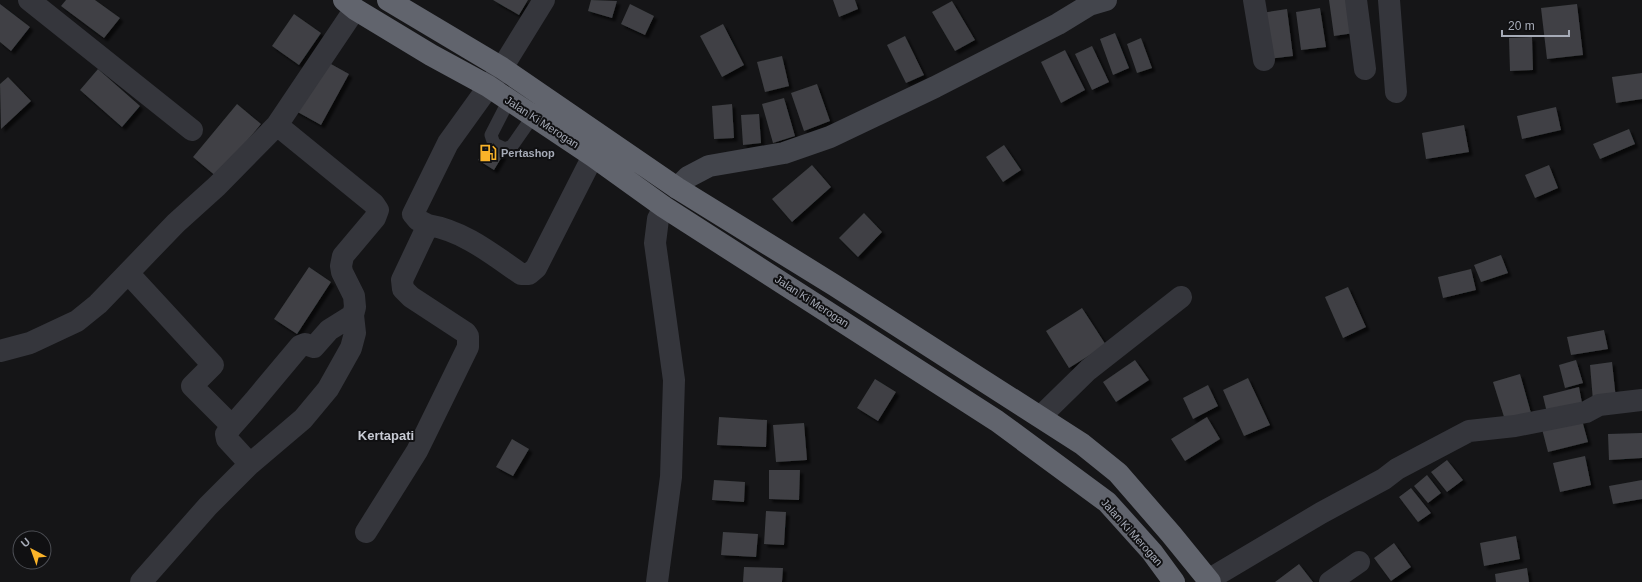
<svg xmlns="http://www.w3.org/2000/svg" width="1642" height="582" font-family="Helvetica,sans-serif">
<style>
.building{fill:#3f4044;filter:url(#shadow)}
.lines{fill:none;stroke-linecap:round;stroke-linejoin:round}
.lane{stroke:#35363c;stroke-width:13}
.street{stroke:#35363c;stroke-width:22}
.secondary{stroke:#43454c;stroke-width:22}
.highway{stroke:#61646d;stroke-width:22}
.labels{text-anchor:middle;dominant-baseline:central;stroke-width:4;stroke-linejoin:round;paint-order:stroke}
.street-label{font-size:11px;fill:#a6abb7;stroke:#101012}
.poi-label{font-size:11px;font-weight:bold;fill:#a6abb7;stroke:#101012;text-anchor:start}
.quarter-label{font-size:13px;font-weight:bold;fill:#c7cad3;stroke:#101012}
</style>
<defs>
<filter id="shadow"><feDropShadow dx="3.5" dy="3.5" stdDeviation="1" flood-color="#0009"/></filter>
</defs>
<rect width="100%" height="100%" fill="#151517"/>
<path class="building" d="M 66,0 L 95,0 L 120,18 L 104,38 L 61,6 Z
M 493,0 L 528,0 L 519,15 Z
M 591,0 L 617,1 L 612,18 L 588,11 Z
M 833,0 L 855,0 L 858,9 L 839,17 Z
M 1329,0 L 1349,0 L 1354,33 L 1334,36 Z
M 952,1 L 975,40 L 955,51 L 932,12 Z
M 0,4 L 30,27 L 11,51 L 0,42 Z
M 630,4 L 654,16 L 645,35 L 621,24 Z
M 1577,4 L 1583,55 L 1547,59 L 1541,8 Z
M 1320,8 L 1326,47 L 1301,50 L 1296,12 Z
M 1287,9 L 1293,56 L 1268,59 L 1261,13 Z
M 294,14 L 321,33 L 299,65 L 272,46 Z
M 723,24 L 744,65 L 722,77 L 700,36 Z
M 1115,33 L 1129,68 L 1113,75 L 1100,39 Z
M 905,36 L 924,75 L 906,83 L 887,45 Z
M 1532,37 L 1533,70 L 1510,71 L 1509,38 Z
M 1141,38 L 1152,68 L 1137,73 L 1127,44 Z
M 1092,46 L 1109,82 L 1092,90 L 1075,54 Z
M 1065,50 L 1085,90 L 1061,103 L 1041,62 Z
M 782,56 L 789,86 L 765,92 L 757,62 Z
M 322,59 L 349,74 L 321,125 L 294,110 Z
M 98,69 L 140,106 L 122,127 L 80,90 Z
M 1642,73 L 1642,99 L 1616,103 L 1612,77 Z
M 8,77 L 31,101 L 1,129 L 0,84 Z
M 817,84 L 830,121 L 804,131 L 791,93 Z
M 784,98 L 795,136 L 773,143 L 762,104 Z
M 237,104 L 261,124 L 217,177 L 193,157 Z
M 732,104 L 734,138 L 714,139 L 712,106 Z
M 1556,107 L 1561,130 L 1522,139 L 1517,116 Z
M 759,114 L 761,143 L 743,145 L 741,115 Z
M 1464,125 L 1469,152 L 1426,159 L 1422,133 Z
M 1629,129 L 1635,144 L 1600,159 L 1593,144 Z
M 487,145 L 503,155 L 494,170 L 478,160 Z
M 1004,145 L 1021,170 L 1003,182 L 986,157 Z
M 812,165 L 831,187 L 792,222 L 772,199 Z
M 1549,165 L 1558,188 L 1535,198 L 1525,175 Z
M 864,213 L 882,232 L 858,257 L 839,238 Z
M 1501,255 L 1508,273 L 1481,282 L 1474,265 Z
M 309,267 L 331,282 L 297,334 L 274,319 Z
M 1471,269 L 1476,290 L 1443,298 L 1438,277 Z
M 1348,287 L 1366,327 L 1343,338 L 1325,297 Z
M 1082,308 L 1106,345 L 1069,368 L 1046,331 Z
M 1604,330 L 1608,349 L 1571,355 L 1567,337 Z
M 1135,360 L 1149,380 L 1116,402 L 1103,382 Z
M 1576,360 L 1583,383 L 1565,388 L 1559,365 Z
M 1612,362 L 1616,399 L 1593,401 L 1590,365 Z
M 1520,374 L 1531,413 L 1505,420 L 1493,382 Z
M 1248,378 L 1270,425 L 1244,436 L 1223,390 Z
M 875,379 L 896,392 L 878,421 L 857,408 Z
M 1208,385 L 1218,406 L 1193,419 L 1183,398 Z
M 1579,387 L 1583,408 L 1548,417 L 1543,396 Z
M 719,417 L 767,420 L 766,447 L 717,445 Z
M 1207,417 L 1220,439 L 1185,461 L 1171,439 Z
M 1582,420 L 1588,442 L 1548,452 L 1542,429 Z
M 804,423 L 807,460 L 776,462 L 773,425 Z
M 1642,433 L 1642,458 L 1609,460 L 1608,434 Z
M 512,439 L 529,449 L 513,476 L 496,467 Z
M 1585,456 L 1591,485 L 1560,492 L 1553,463 Z
M 1447,460 L 1463,480 L 1447,492 L 1431,472 Z
M 769,470 L 800,470 L 799,500 L 769,499 Z
M 1427,475 L 1441,493 L 1428,503 L 1414,486 Z
M 714,480 L 745,482 L 744,502 L 712,500 Z
M 1642,480 L 1642,499 L 1613,504 L 1609,486 Z
M 1411,488 L 1431,513 L 1418,522 L 1399,497 Z
M 766,511 L 786,512 L 784,545 L 764,544 Z
M 723,532 L 758,534 L 756,557 L 721,555 Z
M 1516,536 L 1520,559 L 1484,566 L 1480,543 Z
M 1394,543 L 1411,567 L 1391,581 L 1374,558 Z
M 1299,564 L 1313,582 L 1275,582 Z
M 744,567 L 783,568 L 782,582 L 743,582 Z
M 1527,568 L 1529,582 L 1496,582 L 1495,574 Z"/>
<g class="lines">
<path class="lane" d="M 509,100 L 491,135 L 494,144 L 505,149 L 512,146 L 533,116"/>
<path class="street" d="M 29,0 L 192,130
M 1254,0 L 1264,60
M 1356,0 L 1365,69
M 1389,0 L 1396,92
M 428,225 C 464,231 492,254 521,274 L 529,274 L 536,268 L 593,156
M 128,273 L 213,365 L 192,386 L 232,426 L 226,434 L 227,439 L 250,464
M 0,351 L 30,343 L 77,321 L 98,304 L 176,223 L 217,186 L 277,125
M 1041,416 L 1088,370 L 1181,297
M 232,426 L 254,401 L 300,346 L 305,344 L 314,347 L 329,330 L 353,315
M 366,532 L 417,451 L 468,347 L 468,336 L 466,333 L 411,297 L 403,289 L 402,280 L 428,225 L 418,220 L 413,214 L 448,143 L 502,68 L 544,0
M 1208,580 L 1321,513 L 1384,479 L 1397,469 L 1469,431 L 1515,426 L 1586,412 L 1599,405 L 1642,400
M 141,582 L 208,506 L 250,464 L 303,419 L 328,389 L 351,348 L 355,333 L 353,315 L 355,307 L 354,296 L 342,272 L 341,266 L 343,256 L 375,218 L 378,210 L 374,204 L 277,125 L 355,9
M 657,582 L 671,477 L 674,380 L 655,243 L 658,219 L 664,207
M 1330,582 L 1359,562"/>
<path class="secondary" d="M 677,188 L 688,177 L 709,166 L 784,153 L 830,137 L 935,87 L 1058,24 L 1089,5 L 1106,0"/>
<path class="highway" d="M 344,0 L 355,9 L 431,55 L 488,86 L 593,156 L 664,207 L 997,421 L 1107,502 L 1152,552 L 1174,582
M 388,0 L 502,68 L 677,188 L 834,285 L 1082,444 L 1118,473 L 1171,534 L 1210,582"/>
</g>
<defs>
<g id="fuel-bare" transform="scale(1.38)"><path d="M-5.5-6h7V0h2V4h1.3V-2.5L3-4.5l.8-.8L6-3V5H2.5V1h-1V6h-7ZM-4.2-4.7v3.2H.2V-4.7Z" fill="#fab329" stroke="#101012" stroke-width="2.5" paint-order="stroke"/></g>
</defs>
<g fill-rule="evenodd">
<use href="#fuel-bare" x="488" y="153"/>
</g>
<g class="labels">
<g class="street-label">
<text transform="translate(542 122) rotate(33)">Jalan Ki Merogan</text>
<text transform="translate(812 301) rotate(33)">Jalan Ki Merogan</text>
<text transform="translate(1132 532) rotate(48)">Jalan Ki Merogan</text>
</g>
<g class="poi-label">
<text x="501" y="153">Pertashop</text>
</g>
<g class="quarter-label">
<text x="386" y="435">Kertapati</text>
</g>
</g>
<g transform="translate(32 550) rotate(319)"><circle r="19" fill="#101012" stroke="#4c4e54"/>
<path d="M0-3L7 15L0 10L-7 15Z" fill="#fab329"/>
<text y="-6" font-size="11" font-weight="bold" text-anchor="middle" fill="#a6abb7">U</text>
</g>
<path d="M1502 30v6h67v-6" fill="none" stroke="#a6abb7" stroke-width="2"/>
<text x="1508" y="30" font-size="12" fill="#a6abb7" stroke="#101012" stroke-width="3" paint-order="stroke">20 m</text>
</svg>
